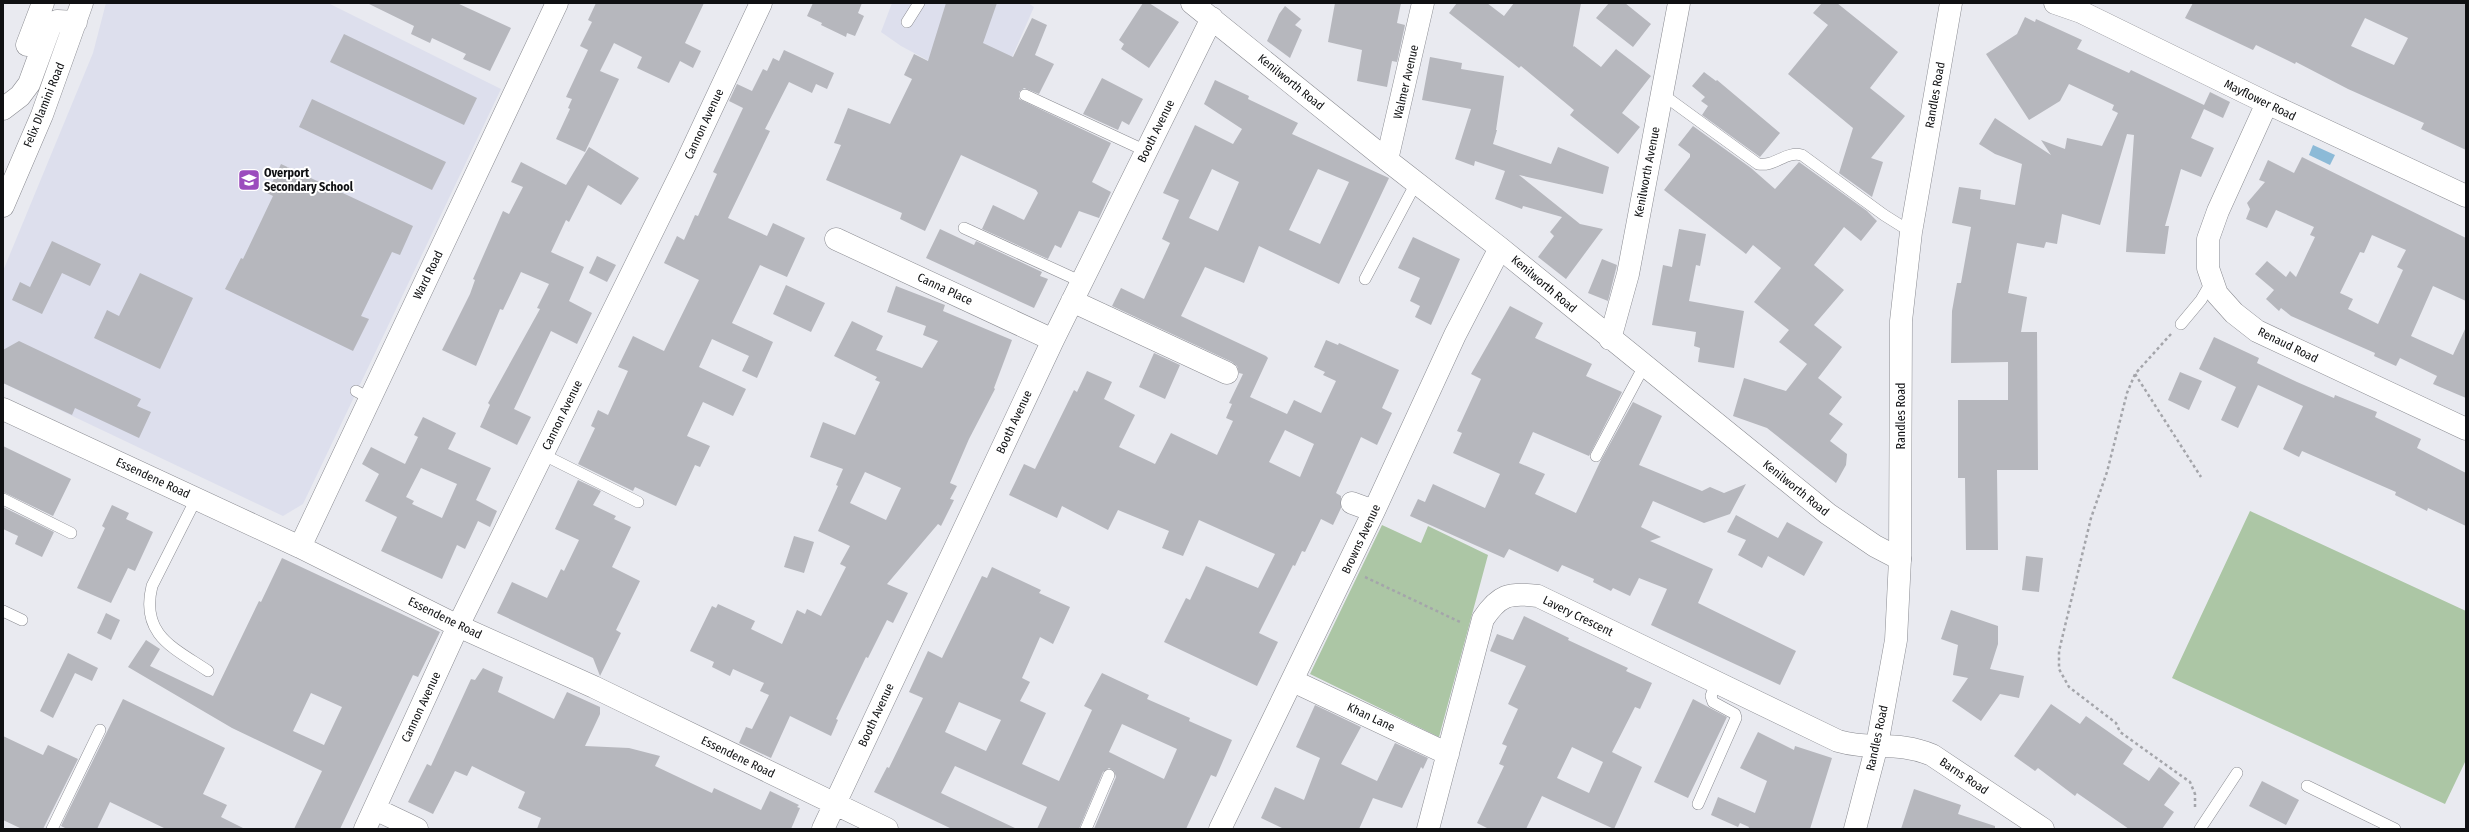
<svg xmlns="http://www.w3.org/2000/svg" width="2469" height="832" font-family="'Fira Sans Condensed',sans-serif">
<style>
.built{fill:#dddfed}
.green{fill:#acc6a5}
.water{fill:#8cbad7}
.building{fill:#b6b7bd;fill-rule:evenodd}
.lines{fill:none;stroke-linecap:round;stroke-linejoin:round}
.service-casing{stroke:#8a8b91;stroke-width:12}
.minor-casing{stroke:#8a8b91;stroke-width:23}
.tertiary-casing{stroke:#8a8b91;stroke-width:23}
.secondary-casing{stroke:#8a8b91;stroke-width:23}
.path{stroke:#a4a5aa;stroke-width:2.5;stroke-dasharray:3 3;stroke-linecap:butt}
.service{stroke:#fff;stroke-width:11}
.minor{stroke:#fff;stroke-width:22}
.tertiary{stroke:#fff;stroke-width:22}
.secondary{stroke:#fff;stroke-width:22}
.labels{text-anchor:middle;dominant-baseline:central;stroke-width:4;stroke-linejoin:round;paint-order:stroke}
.street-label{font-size:12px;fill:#0f1012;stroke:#fff}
.poi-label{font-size:12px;font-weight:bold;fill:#0f1012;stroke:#fff;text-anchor:start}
</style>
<rect width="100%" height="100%" fill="#e9eaf0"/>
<path class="built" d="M 106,3 L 328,3 L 501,89 L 303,504 L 283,516 L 3,383 L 3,271 L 93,53 Z
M 892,3 L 1028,3 L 1034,7 L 995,96 L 901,46 L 881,32 Z"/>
<path class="green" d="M 2250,511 L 2466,611 L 2466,760 L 2445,804 L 2172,678 Z
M 1382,525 L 1421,543 L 1428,526 L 1488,555 L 1439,737 L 1310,674 Z"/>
<path class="water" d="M 2313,145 L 2335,155 L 2330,165 L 2309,155 Z"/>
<path class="building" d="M 367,3 L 457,3 L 511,28 L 490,71 L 463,59 L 466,54 L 432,38 L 430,43 L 411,34 L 414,26 Z
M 596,3 L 704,3 L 685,43 L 701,51 L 693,68 L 680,61 L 669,83 L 637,68 L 642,57 L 614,43 L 600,71 L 619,79 L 585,152 L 556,139 L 570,109 L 568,108 L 572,99 L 566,97 L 588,50 L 580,46 L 592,22 L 588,20 Z
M 813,3 L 862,3 L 858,13 L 864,16 L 855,36 L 847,33 L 846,37 L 821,25 L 822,23 L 807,16 Z
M 946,3 L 997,3 L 983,43 L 1013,57 L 1032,18 L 1047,25 L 1035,55 L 1054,64 L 1039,94 L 1024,88 L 1019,92 L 1019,99 L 1111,143 L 1092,182 L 1111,192 L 1099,218 L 1079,211 L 1061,248 L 1055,245 L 1048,259 L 982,229 L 993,205 L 1024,220 L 1038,193 L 1036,190 L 961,155 L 925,231 L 900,219 L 902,213 L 826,180 L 841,145 L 834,143 L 848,108 L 890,124 L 912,79 L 904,75 L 914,54 L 928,61 Z
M 1143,3 L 1149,3 L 1179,22 L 1149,68 L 1121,49 L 1124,44 L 1119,40 Z
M 1335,3 L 1401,3 L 1397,23 L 1405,25 L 1397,62 L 1392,61 L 1387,87 L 1357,81 L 1362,50 L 1328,42 Z
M 1457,3 L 1487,3 L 1504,16 L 1514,3 L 1581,3 L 1573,47 L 1574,46 L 1601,67 L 1616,49 L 1651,76 L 1622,113 L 1640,127 L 1618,154 L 1570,115 L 1574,110 L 1521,66 L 1519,68 L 1449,13 Z
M 1609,3 L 1625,3 L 1651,24 L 1633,47 L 1596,18 Z
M 1822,3 L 1837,3 L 1898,52 L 1870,88 L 1905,116 L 1871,158 L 1883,162 L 1872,197 L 1839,173 L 1853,128 L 1788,74 L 1828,25 L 1813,13 Z
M 2193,3 L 2466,3 L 2466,150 L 2421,129 L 2424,123 L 2348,89 L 2296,62 L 2295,64 L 2256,45 L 2253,50 L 2185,18 ZM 2365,18 L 2408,38 L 2394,65 L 2351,46 Z
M 1285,6 L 1301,19 L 1295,25 L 1302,30 L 1290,58 L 1267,41 L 1279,14 Z
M 2025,17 L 2035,22 L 2036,19 L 2082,40 L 2077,49 L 2129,73 L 2131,70 L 2204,105 L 2210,92 L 2230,102 L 2223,118 L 2204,109 L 2191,138 L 2214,148 L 2201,177 L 2181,169 L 2165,226 L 2169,226 L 2165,254 L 2126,252 L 2134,135 L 2127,134 L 2100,225 L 2062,214 L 2057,244 L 2046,242 L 2044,248 L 2017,243 L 2008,293 L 2027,297 L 2021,332 L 2037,332 L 2038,470 L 1997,470 L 1998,550 L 1966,550 L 1965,478 L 1958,478 L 1958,400 L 2008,400 L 2008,362 L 1951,363 L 1952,311 L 1957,283 L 1961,283 L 1971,227 L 1952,223 L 1959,187 L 1981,190 L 1980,199 L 2015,205 L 2022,164 L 1995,154 L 1979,144 L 1995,118 L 2051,155 L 2041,140 L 2065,149 L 2067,138 L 2102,146 L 2118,113 L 2112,110 L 2114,105 L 2069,84 L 2060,101 L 2029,120 L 1986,54 L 2017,34 Z
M 344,34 L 477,98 L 464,125 L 330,62 Z
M 784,50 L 834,73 L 827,89 L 816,84 L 812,93 L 789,82 L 765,129 L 770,131 L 728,218 L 767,236 L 773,223 L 805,238 L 787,277 L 760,265 L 732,323 L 773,342 L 757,378 L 742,371 L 749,356 L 712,339 L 699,367 L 746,389 L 733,416 L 703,402 L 687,436 L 710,446 L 700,467 L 695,465 L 676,506 L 635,487 L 633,491 L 578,464 L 595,428 L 591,426 L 598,410 L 608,415 L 628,371 L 618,367 L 633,336 L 664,351 L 699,280 L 664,263 L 677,236 L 684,240 L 695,215 L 698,216 L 717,174 L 713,172 L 743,108 L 729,101 L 737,84 L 752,91 L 763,69 L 767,71 L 773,58 L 779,61 Z
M 1430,57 L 1462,63 L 1461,69 L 1504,76 L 1496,130 L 1497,130 L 1493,144 L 1551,164 L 1558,147 L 1609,167 L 1603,194 L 1519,175 L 1580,224 L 1603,229 L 1566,279 L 1538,257 L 1554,236 L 1550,232 L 1562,217 L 1523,206 L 1522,209 L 1495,199 L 1505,171 L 1475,161 L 1474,166 L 1455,159 L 1471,109 L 1422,100 Z
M 1704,72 L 1716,81 L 1717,80 L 1780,133 L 1760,157 L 1702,115 L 1708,106 L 1701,101 L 1705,97 L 1692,86 Z
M 1102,78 L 1143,99 L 1129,125 L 1122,121 L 1118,130 L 1083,114 Z
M 1215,80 L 1249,96 L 1248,99 L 1298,123 L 1292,134 L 1389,178 L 1339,284 L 1259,246 L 1244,283 L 1205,267 L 1181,316 L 1266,356 L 1268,358 L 1250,397 L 1287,414 L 1294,400 L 1321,413 L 1336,381 L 1323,375 L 1325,372 L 1314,367 L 1326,340 L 1338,345 L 1339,343 L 1399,370 L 1382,408 L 1392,413 L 1377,445 L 1361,437 L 1336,493 L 1341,496 L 1341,508 L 1333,525 L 1321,519 L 1305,552 L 1302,551 L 1295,566 L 1293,565 L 1259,633 L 1278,642 L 1257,686 L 1164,642 L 1186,598 L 1190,600 L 1206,566 L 1258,588 L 1275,554 L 1199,520 L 1183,556 L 1162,548 L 1169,531 L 1118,510 L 1108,530 L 1062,506 L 1057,518 L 1009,495 L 1024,464 L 1035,469 L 1074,390 L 1077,392 L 1087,371 L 1112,382 L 1104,399 L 1135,415 L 1119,447 L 1155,464 L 1171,433 L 1217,455 L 1233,421 L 1226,418 L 1232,404 L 1229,403 L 1243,374 L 1239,373 L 1237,366 L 1232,362 L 1112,306 L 1121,288 L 1144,299 L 1170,243 L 1162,239 L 1179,200 L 1163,193 L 1195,125 L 1233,144 L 1242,129 L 1204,104 ZM 1212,169 L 1239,182 L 1218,231 L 1189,218 ZM 1318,169 L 1349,182 L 1320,244 L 1289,230 ZM 1285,430 L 1314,444 L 1300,477 L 1269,462 Z
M 312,99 L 446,162 L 432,190 L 299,127 Z
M 1693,126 L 1751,168 L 1775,189 L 1799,162 L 1867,211 L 1877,221 L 1861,241 L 1844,227 L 1814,265 L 1844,290 L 1814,325 L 1842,347 L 1818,378 L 1842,397 L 1829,414 L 1843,424 L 1830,441 L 1847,454 L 1846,465 L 1836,483 L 1767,428 L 1733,416 L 1744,378 L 1786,391 L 1807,364 L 1779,342 L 1789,330 L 1754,302 L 1781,268 L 1753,245 L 1746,254 L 1664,190 L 1690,157 L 1690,154 L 1678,145 Z
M 589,147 L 639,178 L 621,205 L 588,185 L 569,222 L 566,220 L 551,252 L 584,267 L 569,301 L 592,313 L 577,344 L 551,331 L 514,409 L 531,417 L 517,445 L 480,427 L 490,405 L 488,403 L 540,309 L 537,308 L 549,284 L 521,272 L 503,310 L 500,309 L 476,366 L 442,350 L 470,294 L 475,280 L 473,279 L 503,211 L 509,214 L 523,187 L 511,182 L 521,162 L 566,185 Z
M 2302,157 L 2466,238 L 2466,301 L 2433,286 L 2411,336 L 2453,355 L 2466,327 L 2466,398 L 2433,384 L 2437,376 L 2400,358 L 2396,366 L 2374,356 L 2375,353 L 2291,316 L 2281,308 L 2279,311 L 2266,299 L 2274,290 L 2255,274 L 2267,261 L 2286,277 L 2290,271 L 2296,277 L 2315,237 L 2310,235 L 2314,227 L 2276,210 L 2267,228 L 2246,219 L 2250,209 L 2247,203 L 2265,182 L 2259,180 L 2268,160 L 2294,173 ZM 2372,235 L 2406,250 L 2397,267 L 2403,270 L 2378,324 L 2348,309 L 2353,299 L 2340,293 L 2360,252 L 2364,253 Z
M 281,164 L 413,226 L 400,255 L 392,252 L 361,316 L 369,319 L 353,351 L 225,289 L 241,258 L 243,259 L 273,196 L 267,193 Z
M 940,229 L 974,245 L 976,241 L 1042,272 L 1040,276 L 1048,279 L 1034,308 L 926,258 Z
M 1679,229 L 1706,234 L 1700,266 L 1696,265 L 1689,301 L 1744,311 L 1734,368 L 1698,362 L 1700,348 L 1694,346 L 1696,332 L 1652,325 L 1663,265 L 1672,267 Z
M 1413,237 L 1460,259 L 1431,325 L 1415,317 L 1420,306 L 1410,301 L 1420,278 L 1398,268 Z
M 52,241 L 101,264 L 90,286 L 62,273 L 42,314 L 12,300 L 20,282 L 30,287 Z
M 597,256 L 616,265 L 607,282 L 589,273 Z
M 1602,259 L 1617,265 L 1608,301 L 1588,293 Z
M 140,273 L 193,298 L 160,369 L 94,338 L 107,310 L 119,316 Z
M 786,285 L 825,303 L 811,332 L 773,314 Z
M 896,286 L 945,305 L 943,311 L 1012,340 L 994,388 L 995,389 L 969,439 L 950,483 L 957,486 L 950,499 L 954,500 L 941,526 L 938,524 L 887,584 L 908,593 L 893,623 L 887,620 L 868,658 L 866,657 L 836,719 L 838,720 L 831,736 L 790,716 L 771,758 L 739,743 L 746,727 L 752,729 L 769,695 L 760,691 L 764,683 L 733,669 L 730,676 L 712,667 L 714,662 L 690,651 L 712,606 L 716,608 L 718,604 L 755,621 L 751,629 L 782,644 L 797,610 L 805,614 L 807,609 L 821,616 L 846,567 L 840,564 L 850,546 L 818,531 L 838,486 L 836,485 L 843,469 L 810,457 L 823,422 L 855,435 L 880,382 L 875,380 L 877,377 L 834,356 L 852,321 L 883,336 L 876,350 L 922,368 L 938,341 L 923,335 L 926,326 L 887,312 ZM 865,472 L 901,488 L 886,520 L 850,503 Z
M 1510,306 L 1543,323 L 1535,338 L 1592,364 L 1586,376 L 1622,392 L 1589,456 L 1533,432 L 1519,463 L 1545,474 L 1535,494 L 1576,513 L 1600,462 L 1633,402 L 1662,416 L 1639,465 L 1702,491 L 1710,487 L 1724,493 L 1746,484 L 1730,514 L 1704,523 L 1653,501 L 1641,527 L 1661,537 L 1650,541 L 1713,569 L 1698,603 L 1796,651 L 1780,685 L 1651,625 L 1667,589 L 1639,578 L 1630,596 L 1613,588 L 1611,591 L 1593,582 L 1594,579 L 1562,565 L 1558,572 L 1509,549 L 1504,558 L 1410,516 L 1418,499 L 1425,502 L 1433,484 L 1485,508 L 1500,474 L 1453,453 L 1462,433 L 1457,431 L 1481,379 L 1471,374 Z
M 2214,337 L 2259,358 L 2257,363 L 2297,382 L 2334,398 L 2335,395 L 2377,412 L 2375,417 L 2421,439 L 2417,448 L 2466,473 L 2466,526 L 2428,508 L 2427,511 L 2395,495 L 2396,492 L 2302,451 L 2299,457 L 2283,449 L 2303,406 L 2258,385 L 2238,428 L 2221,420 L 2236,387 L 2199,369 Z
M 19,341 L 141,399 L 137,406 L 151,412 L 139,438 L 75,408 L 72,415 L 3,383 L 3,350 Z
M 1154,353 L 1180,365 L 1165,399 L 1139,387 Z
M 2180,372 L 2202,381 L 2189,410 L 2168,400 Z
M 423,417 L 456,433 L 448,449 L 491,468 L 476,500 L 497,511 L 490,527 L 478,521 L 465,549 L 457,545 L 442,579 L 381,551 L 397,517 L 365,501 L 379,474 L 362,464 L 371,447 L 405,464 L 418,437 L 414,435 ZM 421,468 L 457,484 L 442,518 L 412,504 L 414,501 L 406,497 Z
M 3,446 L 71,479 L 53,516 L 3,492 Z
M 578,480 L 601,491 L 593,505 L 616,516 L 614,519 L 631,527 L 612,567 L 640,581 L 616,630 L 621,633 L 600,676 L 593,658 L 497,613 L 512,582 L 547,598 L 561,569 L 564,571 L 579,540 L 555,529 Z
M 112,505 L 129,513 L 126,519 L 153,532 L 135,571 L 128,568 L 111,603 L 77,588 L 105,528 L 102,526 Z
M 3,507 L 54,532 L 42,557 L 15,544 L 18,536 L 3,529 Z
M 1736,515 L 1778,538 L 1787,522 L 1823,542 L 1804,576 L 1768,556 L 1762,568 L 1738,555 L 1746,540 L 1727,532 Z
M 794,536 L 814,542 L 804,573 L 784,567 Z
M 2026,556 L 2043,558 L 2039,592 L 2022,590 Z
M 282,558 L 440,632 L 418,677 L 413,675 L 340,829 L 294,829 L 322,771 L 232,728 L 128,667 L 146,640 L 160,649 L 150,666 L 213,696 L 259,601 L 261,602 ZM 311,693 L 342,707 L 324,745 L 293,731 Z
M 992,567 L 1041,590 L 1039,593 L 1070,607 L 1053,644 L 1040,637 L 1022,678 L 1030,682 L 1020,701 L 1046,713 L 1022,764 L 1059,781 L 1092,710 L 1084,706 L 1102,673 L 1149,695 L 1147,699 L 1190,718 L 1189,721 L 1232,740 L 1216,777 L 1211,775 L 1186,829 L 1094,829 L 1116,777 L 1114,771 L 1109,768 L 1103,772 L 1079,829 L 1037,829 L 1047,807 L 955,766 L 941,793 L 1017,829 L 952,829 L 874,792 L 887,767 L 889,768 L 923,698 L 909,692 L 928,651 L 942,658 L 982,576 L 987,578 ZM 959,702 L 1001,720 L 986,751 L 945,732 ZM 1122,724 L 1177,749 L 1164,779 L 1109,752 Z
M 1951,610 L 1998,626 L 1998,644 L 1990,669 L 2024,676 L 2019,698 L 2000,694 L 1981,721 L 1952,701 L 1968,678 L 1953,675 L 1958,645 L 1941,639 Z
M 106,613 L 120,620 L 111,640 L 97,633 Z
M 1524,616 L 1569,638 L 1568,640 L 1628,668 L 1626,671 L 1652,683 L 1640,709 L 1635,707 L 1612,752 L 1642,767 L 1614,829 L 1542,796 L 1526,829 L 1489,829 L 1477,823 L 1504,766 L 1499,764 L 1507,746 L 1502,744 L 1518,709 L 1508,704 L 1526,666 L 1490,651 L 1497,634 L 1513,640 ZM 1572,747 L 1603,762 L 1589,793 L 1557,778 Z
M 68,653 L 98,668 L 92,681 L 75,673 L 53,718 L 40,711 Z
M 483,668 L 503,677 L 498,692 L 554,719 L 567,692 L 600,707 L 600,714 L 585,746 L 629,748 L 660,756 L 655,766 L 712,793 L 714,788 L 761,810 L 770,791 L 799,805 L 797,807 L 800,808 L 791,829 L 537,829 L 541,818 L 518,808 L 525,792 L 472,766 L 467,776 L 455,771 L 433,814 L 408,802 L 427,764 L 431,766 L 471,679 L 475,680 Z
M 123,699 L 225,748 L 203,794 L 227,805 L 221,817 L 245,829 L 166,829 L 110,802 L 97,829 L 67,829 L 61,826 Z
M 1693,699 L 1727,717 L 1688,798 L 1654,782 Z
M 2051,704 L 2080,724 L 2086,716 L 2133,749 L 2123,764 L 2149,781 L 2159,767 L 2180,783 L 2164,805 L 2174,812 L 2162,829 L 2129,829 L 2077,793 L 2075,796 L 2038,768 L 2035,771 L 2014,756 Z
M 1315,705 L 1361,727 L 1341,764 L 1377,781 L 1395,743 L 1428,758 L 1423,769 L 1421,767 L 1402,808 L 1373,798 L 1359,829 L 1284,829 L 1261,818 L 1275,787 L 1304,800 L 1320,758 L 1296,747 Z
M 1758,732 L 1794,750 L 1795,746 L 1832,758 L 1810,829 L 1748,829 L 1749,827 L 1740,823 L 1738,827 L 1711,815 L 1718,797 L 1755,813 L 1767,781 L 1740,768 Z
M 3,736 L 43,755 L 48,745 L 78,759 L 43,829 L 22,829 L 3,820 Z
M 2262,781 L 2299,800 L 2286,825 L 2249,806 Z
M 1914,789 L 1961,805 L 1958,814 L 1995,826 L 1995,829 L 1901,829 Z"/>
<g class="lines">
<g class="service-casing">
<path id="service" d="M 907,22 L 919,3
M 1662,94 L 1758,164 C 1775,167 1785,151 1802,155 L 1884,215 L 1911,232
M 1025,95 L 1146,151
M 964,228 L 1082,282
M 1365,279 L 1416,183
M 2181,324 L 2201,300 L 2212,281
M 356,391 L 369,398
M 542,454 L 638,502
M 1596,456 L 1644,366
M 3,499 L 71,533
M 196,499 L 152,586 C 140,635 174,648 208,671
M 3,611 L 22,620
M 2307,786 L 2395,829
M 1698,804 L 1736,718 L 1735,714 L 1713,702 L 1711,696 L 1716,683
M 52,829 L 100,730
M 1086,829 L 1109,775
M 2200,829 L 2237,773"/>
</g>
<g class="minor-casing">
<path id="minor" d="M 1192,3 L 1387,160 L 1500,248 L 1828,514 L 1875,546 L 1900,559
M 2055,3 L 2081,12 L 2267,103 L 2466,196
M 2267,103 L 2218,211 L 2208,239 L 2208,268 L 2217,294 L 2234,313 L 2257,331 L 2466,429
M 1387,160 L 1423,3
M 836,239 L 1053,340
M 1072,301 L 1227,373
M 1610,339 L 1628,274 L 1679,3
M 3,409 L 300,547 L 458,626 L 594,687 L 887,829
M 1352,503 L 1374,511
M 300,547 L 557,3
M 1293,681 L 1448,754
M 375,809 L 417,829
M 365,829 L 458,626 L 685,165 L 761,3
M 823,829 L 1053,340 L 1212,18
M 1220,829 L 1374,511 L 1455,335 L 1500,248
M 1428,829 L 1483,619 C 1499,595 1509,592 1538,596 L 1838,741 C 1872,751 1897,740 1932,755 L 2043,829"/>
</g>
<g class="tertiary-casing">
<path id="tertiary" d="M 1855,829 L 1877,745 L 1896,640 L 1900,559 L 1901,321 L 1911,232 L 1951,3"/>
</g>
<g class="secondary-casing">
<path id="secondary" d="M 27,45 L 43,3
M 3,109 L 20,96 L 29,84 L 51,24 L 57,21 L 76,22
M 3,206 L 42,115 L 82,3"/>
</g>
<path class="path" d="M 2171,334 L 2135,374 L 2127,393 L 2107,472 L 2091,518 L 2059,651 L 2059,669 L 2069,687 L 2116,723 L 2120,732 L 2190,782 L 2195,794 L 2195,809
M 2135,374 L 2201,477
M 1365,577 L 1462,623"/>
<use href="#service" class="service"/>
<use href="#minor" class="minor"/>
<use href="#tertiary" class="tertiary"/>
<use href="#secondary" class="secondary"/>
</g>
<defs>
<g id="school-square" transform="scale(1.15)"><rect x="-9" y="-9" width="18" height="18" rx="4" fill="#9b4cbd" stroke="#fff"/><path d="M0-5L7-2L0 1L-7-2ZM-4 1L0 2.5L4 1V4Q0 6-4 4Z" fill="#fff"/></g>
</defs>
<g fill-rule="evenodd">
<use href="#school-square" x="249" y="180"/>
</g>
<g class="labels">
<g class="street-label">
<text transform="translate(1291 82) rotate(39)">Kenilworth Road</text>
<text transform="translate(1406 82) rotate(-77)">Walmer Avenue</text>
<text transform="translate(1935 95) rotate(-80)">Randles Road</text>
<text transform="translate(2260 100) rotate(26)">Mayflower Road</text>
<text transform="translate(44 105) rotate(-68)">Felix Dlamini Road</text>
<text transform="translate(704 124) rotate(-65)">Cannon Avenue</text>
<text transform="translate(1156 131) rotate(-64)">Booth Avenue</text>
<text transform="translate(1647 172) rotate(-79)">Kenilworth Avenue</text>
<text transform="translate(428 275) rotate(-64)">Ward Road</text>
<text transform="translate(1544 284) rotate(40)">Kenilworth Road</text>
<text transform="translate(945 289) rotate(25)">Canna Place</text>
<text transform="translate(2288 345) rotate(26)">Renaud Road</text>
<text transform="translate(562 415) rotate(-64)">Cannon Avenue</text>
<text transform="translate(1901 416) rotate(-90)">Randles Road</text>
<text transform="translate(1014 422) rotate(-65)">Booth Avenue</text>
<text transform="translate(153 478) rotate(25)">Essendene Road</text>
<text transform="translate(1796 488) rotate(39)">Kenilworth Road</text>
<text transform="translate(1361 539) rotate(-65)">Browns Avenue</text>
<text transform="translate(1578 616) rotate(26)">Lavery Crescent</text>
<text transform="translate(445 618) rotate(26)">Essendene Road</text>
<text transform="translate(421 707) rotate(-65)">Cannon Avenue</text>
<text transform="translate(876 715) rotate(-65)">Booth Avenue</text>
<text transform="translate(1371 717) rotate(25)">Khan Lane</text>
<text transform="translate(1877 738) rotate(-78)">Randles Road</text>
<text transform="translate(738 757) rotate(26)">Essendene Road</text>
<text transform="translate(1964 776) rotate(34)">Barns Road</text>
</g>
<g class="poi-label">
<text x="264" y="173">Overport<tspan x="264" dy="14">Secondary School</tspan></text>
</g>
</g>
<rect width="2469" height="832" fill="none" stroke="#0f1012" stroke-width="8"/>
</svg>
